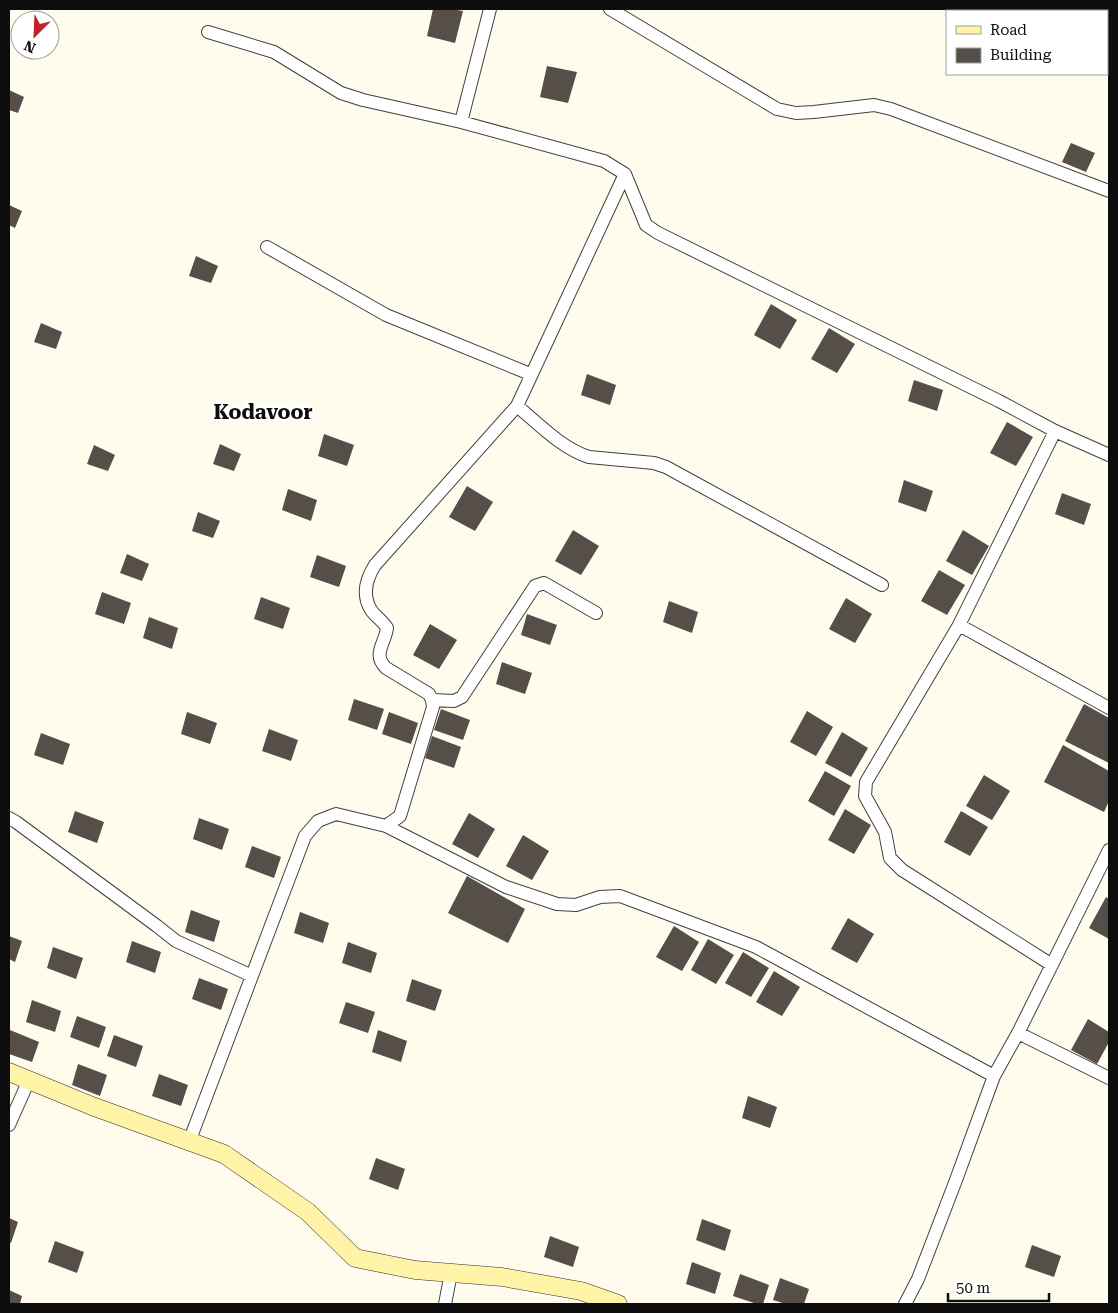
<svg xmlns="http://www.w3.org/2000/svg" width="1118" height="1313" font-family="'Roboto Serif',serif">
<style>
.building{fill:#564e49}
.lines{fill:none;stroke-linecap:round;stroke-linejoin:round}
.street-casing{stroke:#404040;stroke-width:14}
.secondary-casing{stroke:#2f2f2f;stroke-width:19}
.street{stroke:#fff;stroke-width:12}
.secondary{stroke:#fff3a8;stroke-width:18}
.labels{text-anchor:middle;dominant-baseline:central;stroke-width:5;stroke-linejoin:round;paint-order:stroke}
.district-label{font-size:20px;font-weight:bold;fill:#0d0d0d;stroke:#fff}
</style>
<rect width="100%" height="100%" fill="#fffbed"/>
<path class="building" d="M 433,9 L 451,9 L 463,11 L 455,43 L 427,36 Z
M 998,9 L 1028,9 L 1028,11 L 1002,11 L 998,10 Z
M 1035,9 L 1065,9 L 1065,11 L 1034,11 Z
M 547,66 L 577,72 L 568,103 L 540,97 Z
M 9,90 L 24,97 L 18,113 L 9,110 Z
M 1071,143 L 1095,153 L 1086,172 L 1062,162 Z
M 9,205 L 22,211 L 15,228 L 9,225 Z
M 196,256 L 218,266 L 211,283 L 189,276 Z
M 771,304 L 797,320 L 780,349 L 754,335 Z
M 41,323 L 62,332 L 56,349 L 34,342 Z
M 829,328 L 855,344 L 837,373 L 811,359 Z
M 587,374 L 616,385 L 610,405 L 581,395 Z
M 914,380 L 943,390 L 937,411 L 908,401 Z
M 1007,422 L 1033,437 L 1016,466 L 990,453 Z
M 324,434 L 354,445 L 347,466 L 318,456 Z
M 220,444 L 241,454 L 234,471 L 213,464 Z
M 94,445 L 115,455 L 108,471 L 87,464 Z
M 904,480 L 933,491 L 926,512 L 898,502 Z
M 467,486 L 493,502 L 475,531 L 449,517 Z
M 288,489 L 317,500 L 311,521 L 282,510 Z
M 1062,493 L 1091,504 L 1084,525 L 1055,514 Z
M 198,512 L 220,521 L 213,538 L 192,531 Z
M 573,530 L 599,546 L 581,575 L 555,561 Z
M 963,530 L 989,546 L 972,575 L 946,561 Z
M 127,554 L 149,564 L 142,581 L 120,573 Z
M 317,555 L 346,566 L 339,587 L 310,577 Z
M 939,570 L 965,585 L 947,615 L 921,601 Z
M 102,592 L 131,603 L 124,624 L 95,614 Z
M 261,597 L 290,608 L 283,629 L 254,619 Z
M 846,598 L 872,614 L 855,643 L 829,629 Z
M 669,601 L 698,612 L 692,633 L 663,622 Z
M 527,614 L 557,625 L 550,645 L 521,635 Z
M 149,617 L 178,628 L 172,649 L 143,638 Z
M 430,624 L 457,640 L 439,669 L 413,655 Z
M 502,662 L 532,673 L 525,694 L 496,684 Z
M 354,699 L 384,709 L 377,730 L 348,720 Z
M 1084,704 L 1109,718 L 1109,763 L 1065,741 Z
M 441,709 L 470,720 L 463,740 L 434,730 Z
M 807,711 L 833,727 L 816,756 L 790,742 Z
M 187,712 L 217,723 L 210,744 L 181,734 Z
M 389,712 L 418,723 L 411,744 L 382,734 Z
M 269,729 L 298,740 L 291,761 L 262,751 Z
M 842,732 L 868,748 L 851,777 L 825,763 Z
M 41,733 L 70,744 L 63,765 L 34,755 Z
M 432,736 L 461,747 L 454,768 L 425,758 Z
M 1063,745 L 1109,771 L 1109,801 L 1104,812 L 1044,782 Z
M 825,771 L 851,786 L 834,816 L 808,801 Z
M 984,775 L 1010,791 L 992,820 L 966,806 Z
M 845,809 L 871,825 L 854,854 L 828,840 Z
M 75,811 L 104,822 L 97,843 L 68,832 Z
M 961,811 L 988,827 L 970,856 L 944,842 Z
M 469,813 L 495,829 L 478,858 L 452,844 Z
M 199,818 L 229,829 L 222,850 L 193,839 Z
M 523,835 L 549,851 L 532,880 L 506,866 Z
M 252,846 L 281,857 L 274,878 L 245,867 Z
M 467,876 L 525,909 L 508,943 L 448,913 Z
M 1106,897 L 1109,899 L 1109,939 L 1089,928 Z
M 191,910 L 220,921 L 214,942 L 185,932 Z
M 300,912 L 329,923 L 323,943 L 294,933 Z
M 848,918 L 874,934 L 857,963 L 831,949 Z
M 674,926 L 699,942 L 682,971 L 656,957 Z
M 9,936 L 22,941 L 15,962 L 9,959 Z
M 708,939 L 734,955 L 716,984 L 691,970 Z
M 132,941 L 161,952 L 155,973 L 126,962 Z
M 348,942 L 377,953 L 371,973 L 342,963 Z
M 53,947 L 83,958 L 76,979 L 47,968 Z
M 743,952 L 769,968 L 751,997 L 725,983 Z
M 774,971 L 800,987 L 782,1016 L 756,1002 Z
M 199,978 L 228,989 L 221,1010 L 192,999 Z
M 412,979 L 442,990 L 435,1011 L 406,1001 Z
M 32,1000 L 61,1011 L 55,1032 L 26,1022 Z
M 346,1002 L 375,1012 L 368,1033 L 339,1023 Z
M 77,1016 L 106,1027 L 99,1048 L 70,1037 Z
M 1088,1019 L 1109,1032 L 1109,1042 L 1097,1064 L 1071,1050 Z
M 10,1030 L 39,1042 L 32,1062 L 9,1054 Z
M 378,1030 L 407,1041 L 401,1062 L 372,1052 Z
M 114,1035 L 143,1046 L 136,1067 L 107,1056 Z
M 78,1064 L 107,1075 L 100,1096 L 72,1085 Z
M 159,1074 L 188,1085 L 181,1106 L 152,1096 Z
M 748,1096 L 777,1107 L 770,1128 L 742,1118 Z
M 376,1158 L 405,1169 L 398,1190 L 369,1179 Z
M 9,1218 L 18,1222 L 11,1243 L 9,1242 Z
M 702,1219 L 731,1230 L 725,1251 L 696,1240 Z
M 550,1236 L 579,1247 L 573,1267 L 544,1257 Z
M 55,1241 L 84,1252 L 77,1273 L 48,1262 Z
M 1032,1245 L 1061,1256 L 1054,1277 L 1025,1267 Z
M 692,1262 L 721,1273 L 715,1294 L 686,1284 Z
M 740,1274 L 769,1285 L 763,1304 L 757,1304 L 733,1296 Z
M 780,1278 L 809,1289 L 804,1304 L 786,1304 L 773,1300 Z
M 9,1290 L 22,1296 L 20,1304 L 9,1304 Z"/>
<g class="lines">
<g class="street-casing">
<path id="street" d="M 610,9 L 777,109 L 796,113 L 814,112 L 874,105 L 891,109 L 1109,191
M 208,32 L 274,52 L 341,93 L 363,100 L 461,122 L 604,161 L 625,174 L 646,225 L 658,233 L 999,401 L 1055,431 L 1109,455
M 461,122 L 490,9
M 267,247 L 386,315 L 530,374
M 517,406 C 539,424 561,448 589,457 L 654,463 L 666,467 L 882,585
M 959,625 L 1109,708
M 432,700 L 454,701 L 462,697 L 535,586 L 544,583 L 596,613
M 9,818 L 16,822 L 157,926 L 176,941 L 252,976
M 386,826 L 506,887 L 557,904 L 576,905 L 600,897 L 620,896 L 756,947 L 994,1076
M 1052,965 L 902,870 L 890,858 L 885,832 L 865,796 L 866,782 L 959,625 L 1055,431
M 1018,1033 L 1109,1078
M 9,1125 L 29,1080
M 189,1142 L 305,836 L 318,821 L 336,814 L 386,826 L 400,816 L 433,707 L 432,700 L 429,694 L 386,668 C 372,654 385,644 387,628 C 383,621 376,617 371,610 C 362,595 366,579 375,565 L 517,406 L 625,174
M 445,1304 L 451,1273
M 905,1304 L 918,1279 L 956,1180 L 994,1076 L 1018,1033 L 1109,850"/>
</g>
<g class="secondary-casing">
<path id="secondary" d="M 9,1072 L 92,1106 L 224,1154 L 308,1212 L 355,1258 L 415,1270 L 502,1277 L 581,1291 L 618,1304"/>
</g>
<use href="#street" class="street"/>
<use href="#secondary" class="secondary"/>
</g>
<g class="labels">
<g class="district-label">
<text x="263" y="412">Kodavoor</text>
</g>
</g>
<rect width="1118" height="1313" fill="none" stroke="#0d0d0d" stroke-width="20"/>
<rect x="946" y="10" width="162" height="65" fill="#ffffff" stroke="#9e9e9e"/>
<rect x="956" y="26" width="25" height="8" fill="#fff3a8" stroke="#9e9e9e"/>
<text x="990" y="35" font-size="15" fill="#0d0d0d">Road</text>
<rect x="956" y="48" width="25" height="15" fill="#564e49" stroke="#9e9e9e"/>
<text x="990" y="60" font-size="15" fill="#0d0d0d">Building</text>
<g transform="translate(35 35) rotate(204)"><circle r="24" fill="#ffffff" stroke="#9e9e9e"/>
<path d="M0-4L9 19L0 12L-9 19Z" fill="#c2202c"/>
<text y="-8" font-size="14" font-weight="bold" text-anchor="middle" fill="#0d0d0d">N</text>
</g>
<path d="M948 1293v8h101v-8" fill="none" stroke="#0d0d0d" stroke-width="2.5"/>
<text x="956" y="1293" font-size="15" fill="#0d0d0d" stroke="#ffffff" stroke-width="4" paint-order="stroke">50 m</text>
</svg>
